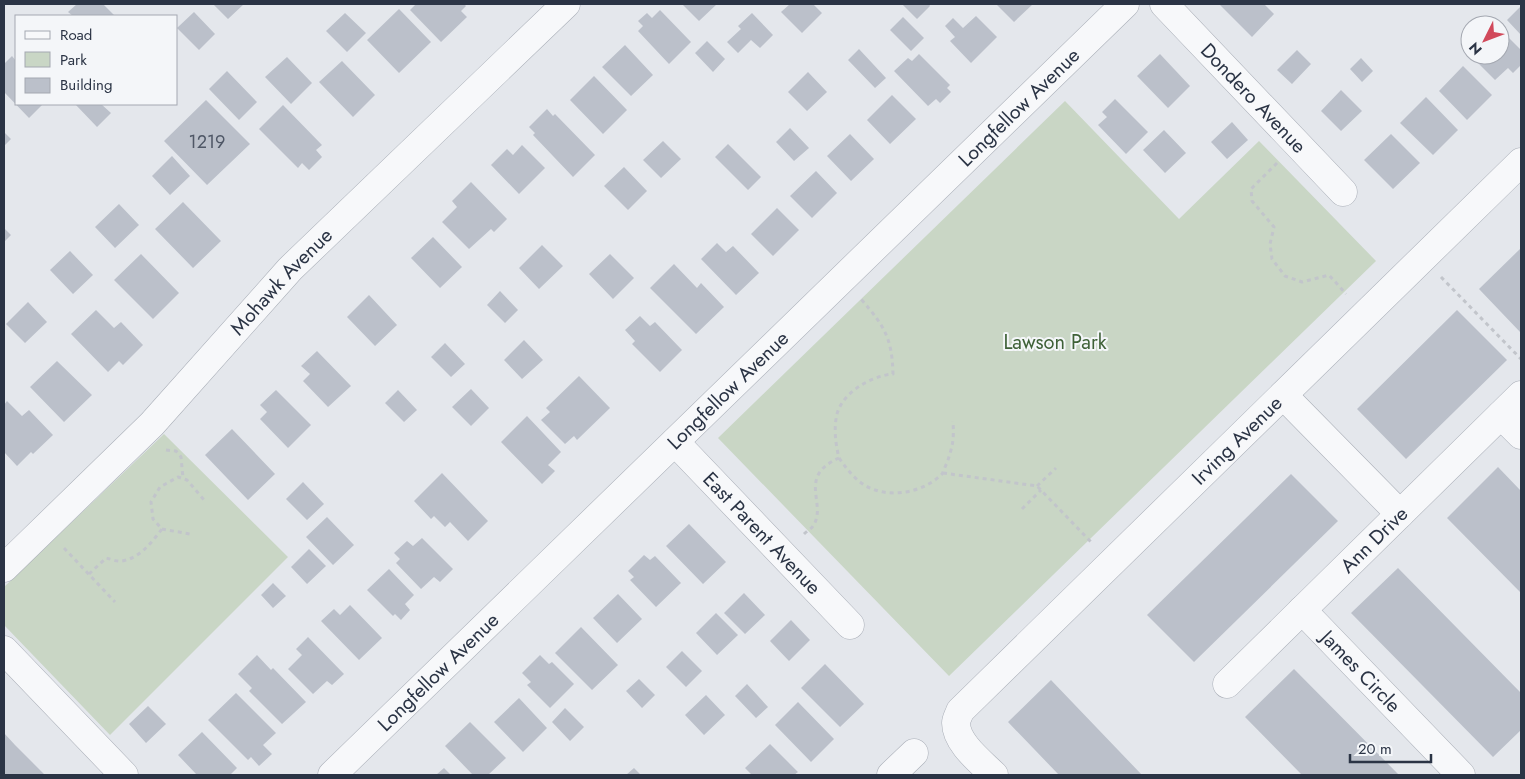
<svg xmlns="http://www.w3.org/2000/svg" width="1525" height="779" font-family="Jost,sans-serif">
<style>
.green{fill:#c9d6c5}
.building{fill:#bbc0ca}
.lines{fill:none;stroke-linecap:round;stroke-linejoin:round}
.street-casing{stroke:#a9aeb7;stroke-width:29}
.path{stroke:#c2c5cb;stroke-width:3;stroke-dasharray:4 4;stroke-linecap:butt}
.street{stroke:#f7f8fa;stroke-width:28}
.labels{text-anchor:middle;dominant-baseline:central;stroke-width:4;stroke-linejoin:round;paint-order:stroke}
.number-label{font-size:18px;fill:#4f5766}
.street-label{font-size:20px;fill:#2b3445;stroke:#f4f6f9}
.park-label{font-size:20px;fill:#3f6138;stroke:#f4f6f9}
</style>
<rect width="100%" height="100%" fill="#e4e7ec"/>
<path class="green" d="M 1065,101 L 1179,219 L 1259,141 L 1376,261 L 949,676 L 718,438 Z
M 164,434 L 288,557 L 110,735 L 4,625 L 4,587 Z"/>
<path class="building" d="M 77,4 L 103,4 L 115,16 L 73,16 L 68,12 Z
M 213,4 L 244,4 L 228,19 Z
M 416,4 L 464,4 L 466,6 L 461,11 L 467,17 L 441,42 L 410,10 Z
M 682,4 L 717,4 L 699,21 Z
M 790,4 L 813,4 L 822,13 L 802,33 L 781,12 Z
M 902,4 L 929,4 L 930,6 L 917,19 Z
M 996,4 L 1033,4 L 1014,22 Z
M 1219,4 L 1264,4 L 1274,14 L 1252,37 Z
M 1521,6 L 1521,35 L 1507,20 Z
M 399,9 L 431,42 L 399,73 L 367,40 Z
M 660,10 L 691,42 L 669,64 L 638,31 L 643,26 L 638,21 L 647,13 L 652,18 Z
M 194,12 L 215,34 L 199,50 L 177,28 Z
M 345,13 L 366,33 L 347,52 L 326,31 Z
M 752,13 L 773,35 L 760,48 L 751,40 L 738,53 L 727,42 L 741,29 L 738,26 Z
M 976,16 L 997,37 L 971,63 L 950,41 L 955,37 L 945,26 L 953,18 L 963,28 Z
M 903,17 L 924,38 L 911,51 L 890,30 Z
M 1500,29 L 1521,50 L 1521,65 L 1513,73 L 1508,68 L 1495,80 L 1470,55 L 1500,55 Z
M 707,41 L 725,59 L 713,72 L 695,53 Z
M 625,45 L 653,75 L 631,96 L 602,67 Z
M 859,49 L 886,78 L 875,88 L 848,60 Z
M 1297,50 L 1311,64 L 1292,84 L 1277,70 Z
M 919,54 L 950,85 L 947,88 L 951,92 L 940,103 L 936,99 L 928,106 L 894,71 L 908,58 L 912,61 Z
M 1160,54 L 1190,86 L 1168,108 L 1137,76 Z
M 12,56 L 16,61 L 16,104 L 43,104 L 29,118 L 4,92 L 4,64 Z
M 287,57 L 312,83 L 291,104 L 265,77 Z
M 1361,58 L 1373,71 L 1362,82 L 1350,69 Z
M 342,61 L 375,95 L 353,117 L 319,82 Z
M 1463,66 L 1492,95 L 1467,120 L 1439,91 Z
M 227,71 L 257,102 L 239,120 L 209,89 Z
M 808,72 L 827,92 L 807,111 L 788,92 Z
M 594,76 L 627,110 L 603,134 L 570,100 Z
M 1341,90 L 1362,111 L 1341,131 L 1321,111 Z
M 892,95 L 916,119 L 890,144 L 867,120 Z
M 1426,97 L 1458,130 L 1433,155 L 1400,123 Z
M 1115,99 L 1148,132 L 1126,154 L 1098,125 L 1107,117 L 1102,112 Z
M 206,100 L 250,144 L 207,185 L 164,141 Z
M 75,104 L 101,104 L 111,113 L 97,127 Z
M 283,105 L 322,145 L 316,150 L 322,157 L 309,170 L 302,163 L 298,168 L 259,129 Z
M 547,109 L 553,116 L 555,114 L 595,155 L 573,177 L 533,135 L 535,133 L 529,127 Z
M 1232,122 L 1248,140 L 1227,159 L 1211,142 Z
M 790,128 L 809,148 L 794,161 L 776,142 Z
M 1164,130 L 1186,153 L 1165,173 L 1143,150 Z
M 4,132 L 11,139 L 4,146 Z
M 850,134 L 874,159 L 851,181 L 827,156 Z
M 1391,134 L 1420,163 L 1393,189 L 1364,160 Z
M 663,141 L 681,159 L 661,178 L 643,160 Z
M 728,144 L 761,177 L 748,190 L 715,157 Z
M 522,145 L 545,168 L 519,194 L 491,165 L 507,149 L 513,155 Z
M 172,156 L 190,176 L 170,195 L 152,176 Z
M 624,167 L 647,191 L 628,210 L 604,186 Z
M 816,171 L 837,193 L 812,218 L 790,196 Z
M 471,182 L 507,219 L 494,232 L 491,229 L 469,249 L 442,222 L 457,207 L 452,201 Z
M 183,202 L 221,241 L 193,268 L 155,229 Z
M 119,204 L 139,225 L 115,248 L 95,227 Z
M 777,208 L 799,230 L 773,256 L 751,234 Z
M 4,228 L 11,235 L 4,242 Z
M 433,237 L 462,267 L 440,288 L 411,258 Z
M 717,243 L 726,252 L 733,246 L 759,273 L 736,295 L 701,259 Z
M 542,245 L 563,266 L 539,289 L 519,268 Z
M 1521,248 L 1521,333 L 1479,289 Z
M 70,251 L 93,275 L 73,294 L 50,270 Z
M 141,254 L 179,293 L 153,319 L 114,280 Z
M 610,254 L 634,278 L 613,299 L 589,274 Z
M 674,264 L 697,288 L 701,283 L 724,307 L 696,334 L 650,288 Z
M 500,291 L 518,310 L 505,323 L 487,305 Z
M 369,295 L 397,325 L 375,346 L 347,317 Z
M 28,302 L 47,322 L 25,343 L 6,324 Z
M 96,310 L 114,328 L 121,322 L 143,345 L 123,365 L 119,361 L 108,372 L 71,334 Z
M 1457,310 L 1507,360 L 1406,459 L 1357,409 Z
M 640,316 L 650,326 L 655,322 L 682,350 L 660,372 L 632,344 L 635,341 L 625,330 Z
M 524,340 L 543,360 L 522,379 L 504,360 Z
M 445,343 L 465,364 L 451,377 L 431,357 Z
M 317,351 L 351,386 L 328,407 L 303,381 L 310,374 L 301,366 Z
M 57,361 L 92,395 L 64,422 L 30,387 Z
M 579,376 L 610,408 L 577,440 L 574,436 L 565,444 L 541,420 L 550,412 L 546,408 Z
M 471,389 L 489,408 L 471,426 L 452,407 Z
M 276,390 L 311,425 L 288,448 L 260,419 L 267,412 L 260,405 Z
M 398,390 L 417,410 L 404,422 L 385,403 Z
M 7,401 L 22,416 L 29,410 L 53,435 L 33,454 L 31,452 L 17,466 L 4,452 L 4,405 Z
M 527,416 L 561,452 L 548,465 L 555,471 L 542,484 L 501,442 Z
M 232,429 L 275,474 L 248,500 L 205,455 Z
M 1498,467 L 1521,491 L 1521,593 L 1447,518 Z
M 442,473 L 488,521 L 468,541 L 450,522 L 445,527 L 434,516 L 431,519 L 414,501 Z
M 1291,474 L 1338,521 L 1194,662 L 1147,615 Z
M 303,482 L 324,504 L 307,520 L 286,499 Z
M 327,517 L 354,545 L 333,565 L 306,537 Z
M 689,524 L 726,562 L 703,584 L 666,546 Z
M 422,538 L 453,569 L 440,582 L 434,577 L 421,589 L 396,563 L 400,559 L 394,553 L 407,541 L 413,546 Z
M 309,549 L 326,566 L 307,584 L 291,567 Z
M 644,555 L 650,560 L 655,556 L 681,583 L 656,607 L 630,580 L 634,577 L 628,571 Z
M 1398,568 L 1521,693 L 1521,730 L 1493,757 L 1351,613 Z
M 389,569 L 414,595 L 405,604 L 410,610 L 401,620 L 395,614 L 393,616 L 367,590 Z
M 273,583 L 286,596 L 273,608 L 261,595 Z
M 744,593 L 765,615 L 745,634 L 724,613 Z
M 618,594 L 642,619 L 617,643 L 593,618 Z
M 350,605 L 382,638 L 359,660 L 321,621 L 334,609 L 340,615 Z
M 716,613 L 738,635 L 717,655 L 696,633 Z
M 791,620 L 810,640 L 789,661 L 770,641 Z
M 581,627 L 618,665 L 592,690 L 555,653 Z
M 308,637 L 344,674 L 332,685 L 327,681 L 313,694 L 288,669 L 302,655 L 296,649 Z
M 682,651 L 702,671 L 686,687 L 666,667 Z
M 257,655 L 271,670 L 273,668 L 306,702 L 282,724 L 249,691 L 252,688 L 238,674 Z
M 540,655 L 549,664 L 552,662 L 574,684 L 550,708 L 527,685 L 531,682 L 522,673 Z
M 825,664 L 864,704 L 840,727 L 801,688 Z
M 1294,669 L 1399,775 L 1302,775 L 1245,717 Z
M 639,679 L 655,695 L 642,708 L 626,691 Z
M 1051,680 L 1142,775 L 1059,775 L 1008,722 Z
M 747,684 L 768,707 L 756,718 L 735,696 Z
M 236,693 L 276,733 L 263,745 L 272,754 L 259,766 L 251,757 L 248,760 L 208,720 Z
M 706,695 L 725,715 L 704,735 L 685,715 Z
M 519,698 L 547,728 L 523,752 L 494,722 Z
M 798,702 L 834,739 L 811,762 L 775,725 Z
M 148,706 L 166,724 L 146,743 L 129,724 Z
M 565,708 L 584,727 L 570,741 L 552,722 Z
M 470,722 L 506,758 L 488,775 L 473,775 L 445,746 Z
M 202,732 L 237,768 L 230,775 L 197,775 L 178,755 Z
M 4,733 L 15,745 L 45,775 L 4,775 Z
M 770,744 L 798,772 L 794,775 L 752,775 L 745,768 Z
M 444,768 L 451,775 L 436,775 Z
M 634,768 L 641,775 L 626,775 Z"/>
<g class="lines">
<g class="street-casing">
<g id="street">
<path id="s1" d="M 1164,4 L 1343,192"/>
<path d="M 1283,395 L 1400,514"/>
<path d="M 1501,415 L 1521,435"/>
<path id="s2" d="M 675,442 L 850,625"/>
<path id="s3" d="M 4,568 L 152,424 L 290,269 L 566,4"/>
<path id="s4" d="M 1302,610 L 1461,775"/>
<path d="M 4,650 L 124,775"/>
<path id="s5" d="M 1227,684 L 1521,395"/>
<path id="s6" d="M 332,775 L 1125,4"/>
<path d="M 891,775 L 914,753"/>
<path id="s7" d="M 994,775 C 981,762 956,743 956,723 C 956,719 959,715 960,711 L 1521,162"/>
</g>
</g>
<path class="path" d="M 1277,163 L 1251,189 L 1252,201 L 1274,227 L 1270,244 L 1272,259 L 1285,276 L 1302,282 L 1329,275 L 1346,294
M 1441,277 L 1521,359
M 166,450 L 176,451 L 181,457 L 183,478
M 839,458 C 847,469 854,479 866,486 C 889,499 923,493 942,474 C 944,471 945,466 947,463 C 953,445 954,440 953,421
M 943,473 L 1037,486 L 1092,543
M 1037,486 L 1056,468
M 1022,509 L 1041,490
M 162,529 L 190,534
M 804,534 C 807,531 811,529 813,526 C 828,504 796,477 839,458 C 836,445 834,433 836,419 C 839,394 870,376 893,374 C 892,337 884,326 861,299
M 64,548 L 115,602
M 89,574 L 106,558 C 111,559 117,562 122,561 C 140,558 151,543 162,529 L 153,519 L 151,502 L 160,487 L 178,477 L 187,480 L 205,501"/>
<use href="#street" class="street"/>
</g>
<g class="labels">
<g class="number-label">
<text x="207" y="142">1219</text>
</g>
<g class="street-label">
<text stroke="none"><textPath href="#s1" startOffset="130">Dondero Avenue</textPath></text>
<text stroke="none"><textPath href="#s6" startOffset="958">Longfellow Avenue</textPath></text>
<text stroke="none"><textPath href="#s3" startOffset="399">Mohawk Avenue</textPath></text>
<text stroke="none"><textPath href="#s6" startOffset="552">Longfellow Avenue</textPath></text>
<text stroke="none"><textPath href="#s7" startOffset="466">Irving Avenue</textPath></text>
<text stroke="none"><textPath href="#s2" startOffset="126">East Parent Avenue</textPath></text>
<text stroke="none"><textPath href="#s5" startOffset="206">Ann Drive</textPath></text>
<text stroke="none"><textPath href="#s4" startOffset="85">James Circle</textPath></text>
<text stroke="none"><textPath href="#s6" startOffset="148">Longfellow Avenue</textPath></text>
</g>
<g class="park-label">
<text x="1055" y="342">Lawson Park</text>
</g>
</g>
<rect width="1525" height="779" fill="none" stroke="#2b3445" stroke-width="10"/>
<rect x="15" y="15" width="162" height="90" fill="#f4f6f9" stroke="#a4a8b1"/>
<rect x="25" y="31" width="25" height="8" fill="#f7f8fa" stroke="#a4a8b1"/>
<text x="60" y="40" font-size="15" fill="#2b3445">Road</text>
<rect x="25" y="52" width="25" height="15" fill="#c9d6c5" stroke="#a4a8b1"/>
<text x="60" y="65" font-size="15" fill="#2b3445">Park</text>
<rect x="25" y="78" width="25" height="15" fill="#bbc0ca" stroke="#a4a8b1"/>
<text x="60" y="90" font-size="15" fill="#2b3445">Building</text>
<g transform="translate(1485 40) rotate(228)"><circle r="24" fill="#f4f6f9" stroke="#a4a8b1"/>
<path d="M0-4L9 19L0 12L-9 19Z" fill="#d1495b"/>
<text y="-8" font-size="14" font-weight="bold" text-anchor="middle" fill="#2b3445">N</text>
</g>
<path d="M1350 754v8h81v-8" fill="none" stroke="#2b3445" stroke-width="2.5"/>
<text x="1358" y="754" font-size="15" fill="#2b3445" stroke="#f4f6f9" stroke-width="4" paint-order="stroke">20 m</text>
</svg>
